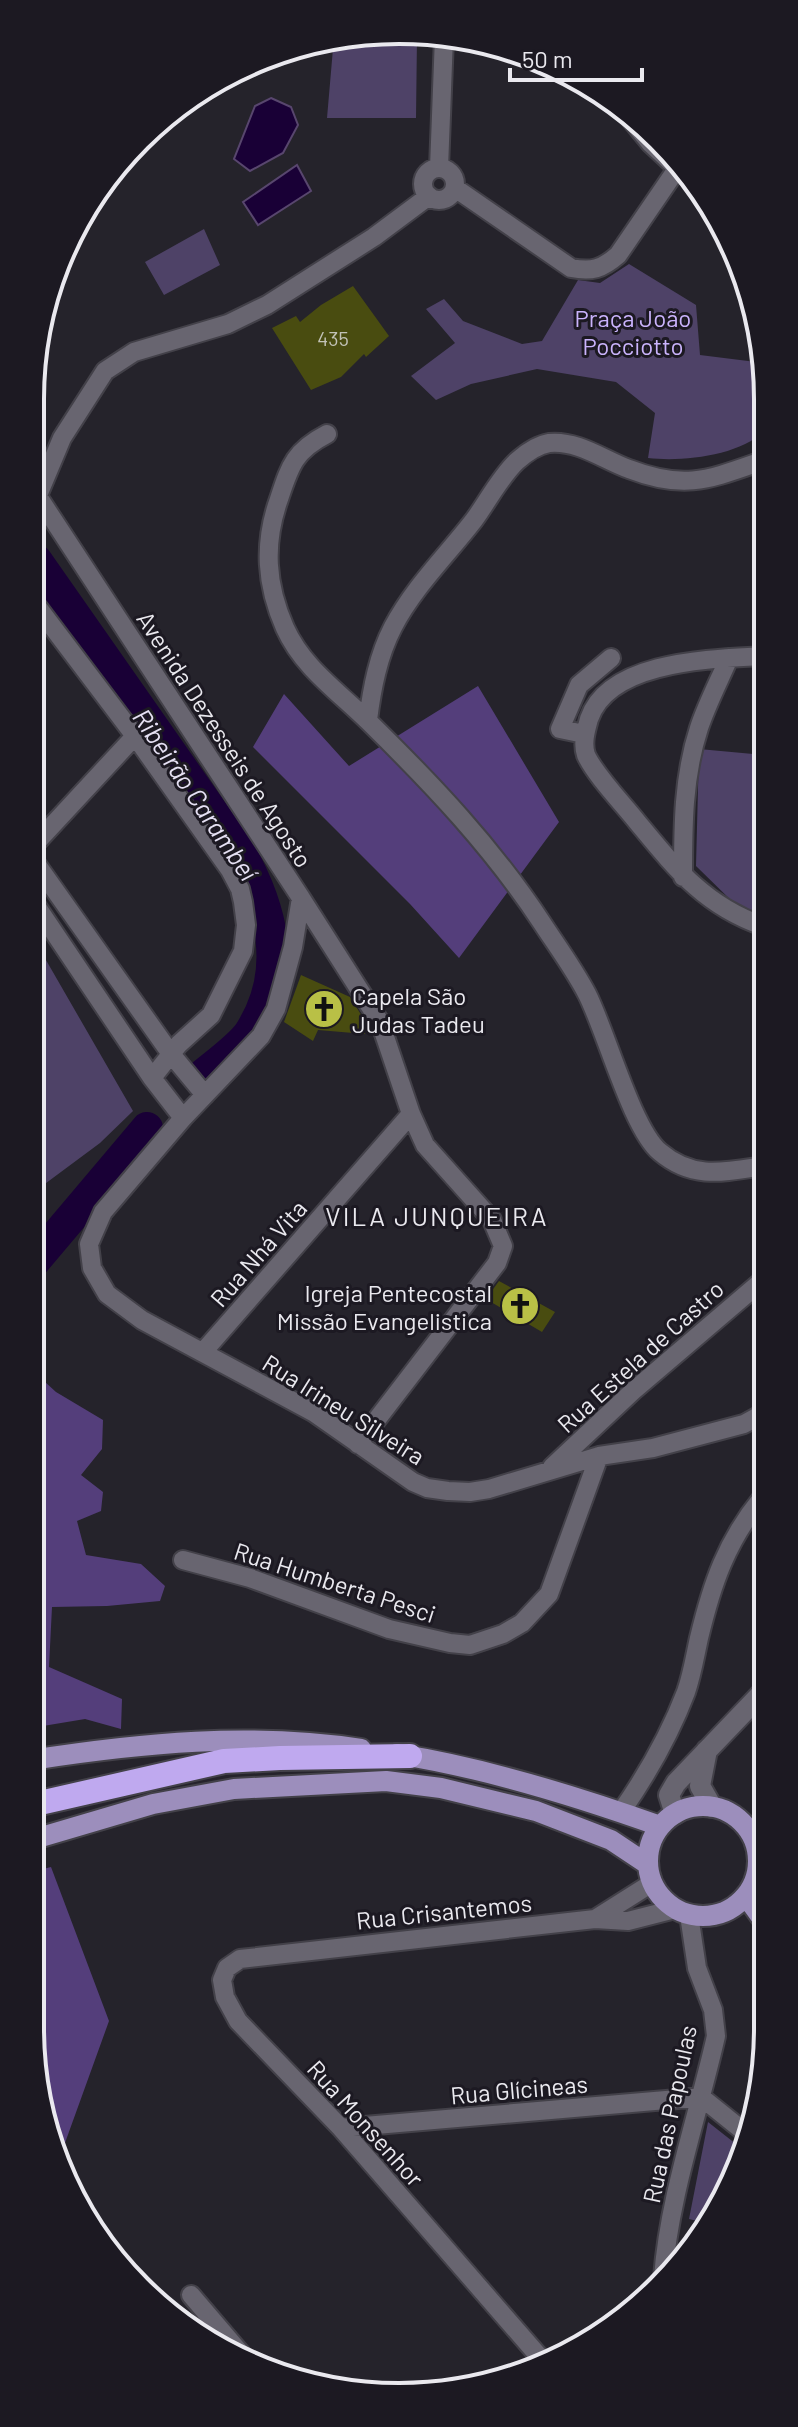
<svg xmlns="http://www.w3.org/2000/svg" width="798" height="2427" font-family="Barlow,sans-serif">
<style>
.green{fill:#4e4267}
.forest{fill:#543e7b}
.water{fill:#190036;stroke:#58466e;stroke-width:2}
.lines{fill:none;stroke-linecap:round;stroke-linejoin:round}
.river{stroke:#190036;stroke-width:32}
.building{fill:#494c10}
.street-casing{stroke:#434149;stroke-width:22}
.secondary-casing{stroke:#434149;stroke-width:24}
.primary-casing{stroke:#434149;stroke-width:24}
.highway-casing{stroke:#434149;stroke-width:28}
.street{stroke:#686570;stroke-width:18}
.secondary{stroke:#686570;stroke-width:20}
.primary{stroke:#9c8ebc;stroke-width:20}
.highway{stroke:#bfa9ef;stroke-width:24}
.labels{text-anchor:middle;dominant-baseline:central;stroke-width:6;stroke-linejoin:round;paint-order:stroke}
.number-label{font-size:20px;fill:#c2c2b7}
.park-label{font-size:24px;fill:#cab3fc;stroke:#1c1922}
.street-label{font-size:24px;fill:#eae9ef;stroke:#1c1922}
.poi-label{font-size:24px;fill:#eae9ef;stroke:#1c1922;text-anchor:start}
.water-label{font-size:26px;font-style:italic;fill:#e6e1f4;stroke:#1c1922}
.neighbourhood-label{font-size:26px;letter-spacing:2px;fill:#eae9ef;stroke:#1c1922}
.rim{fill:none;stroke:#eae9ef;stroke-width:4}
</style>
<rect width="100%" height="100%" fill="#25232b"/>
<path class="green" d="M 334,37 L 417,37 L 416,118 L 327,118 Z
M 204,229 L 220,265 L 164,295 L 145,262 Z
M 629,264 L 696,305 L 700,355 L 765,363 L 764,431 C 739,456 682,462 648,458 L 655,413 L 616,382 L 537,369 L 471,384 L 436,400 L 411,376 L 455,343 L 426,309 L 444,299 L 463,321 L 522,344 L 542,341 L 578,280 L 600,283 Z
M 699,749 L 764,755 L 763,915 L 743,912 L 696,866 Z
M 35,941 L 133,1111 L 100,1143 L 34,1192 Z
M 708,2122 L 741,2148 L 710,2224 L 689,2219 Z"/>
<path class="forest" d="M 478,686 L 559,822 L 459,958 L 410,904 L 253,747 L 284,694 L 349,766 Z
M 33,1371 L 56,1392 L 103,1420 L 102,1449 L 81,1475 L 103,1492 L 101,1511 L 77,1521 L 86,1555 L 141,1564 L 165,1586 L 160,1601 L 107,1606 L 52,1607 L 49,1667 L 122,1699 L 121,1729 L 85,1719 L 31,1728 Z
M 51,1867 L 109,2021 L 57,2165 L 30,2028 L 31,1872 Z"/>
<path class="water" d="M 271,98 L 291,107 L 298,125 L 283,153 L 250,171 L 234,159 L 255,106 Z
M 297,165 L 311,191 L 258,225 L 243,202 Z"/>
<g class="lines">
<path class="river" d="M 36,560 L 239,850 C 272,908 289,971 250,1032 C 240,1047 214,1065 199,1078
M 33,1263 L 147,1128"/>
</g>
<path class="building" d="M 116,170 L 119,172 L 89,230 L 79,226 L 92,194 Z
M 353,286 L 389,336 L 366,357 L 364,354 L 341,377 L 311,390 L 272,328 L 296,316 L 300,322 L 321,305 Z
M 301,975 L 350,997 L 365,1021 L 365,1034 L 318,1030 L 313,1041 L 284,1022 Z
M 499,1281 L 555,1312 L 542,1332 L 486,1299 Z"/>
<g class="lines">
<g class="street-casing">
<path id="street" d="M 628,116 L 651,144 L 678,169
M 439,168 L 444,37
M423 184a16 16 0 1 1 32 0a16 16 0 1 1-32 0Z
M 455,188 L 571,268 C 592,272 602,269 618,255 L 681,163
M 327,434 C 294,451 290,466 279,499 C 263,544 266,585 285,628 C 303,668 339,692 369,722 C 433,785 492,847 542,923 C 557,946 574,969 587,994 C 606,1031 632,1129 660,1152 C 693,1180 724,1172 763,1166
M 39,498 L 301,898 L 293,947 L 276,1009 L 261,1036 L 183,1118 L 103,1212 L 89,1244 L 92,1268 L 107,1294 L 142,1320 L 313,1412 L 413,1482 L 427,1488 L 448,1491 L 470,1492 L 489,1489 L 599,1456 L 653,1448 L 744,1424 L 762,1414
M 36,500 L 62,438 L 105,371 L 134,352 L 228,324 L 267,305 L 374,237 L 429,196
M 36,605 L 135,736 L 230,870 L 240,889 L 243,902 L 246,925 L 243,951 L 211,1015 L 179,1044 L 152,1078
M 368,720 C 372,688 378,656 393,627 C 414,587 447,555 474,520 C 488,501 500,477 517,461 C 526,453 537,445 549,443 C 578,440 604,460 629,469 C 686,491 710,479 765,460
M 584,734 L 560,729 L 579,685 L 611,658
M 35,844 L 135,736
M 35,862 L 171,1054 L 205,1095
M 683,877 C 683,827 683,777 699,728 C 707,704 719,681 729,658
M 301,898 L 380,1022 L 411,1114 L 425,1145 L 492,1220 L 503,1246 L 497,1263 L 358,1444
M 35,904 L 152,1078 L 183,1118
M 763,926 C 705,906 676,869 638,823 C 624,805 595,775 586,755 C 582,743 586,730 589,719 C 609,660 713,659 764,656
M 203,1352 L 411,1114
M 552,1467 L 633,1391 L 763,1280
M 183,1560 L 250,1578 L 389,1629 L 450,1643 L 470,1645 L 503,1634 L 522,1623 L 549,1594 L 599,1456
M 621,1812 C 646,1776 670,1734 686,1692 C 692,1675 695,1656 699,1638 C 712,1584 726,1542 762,1498
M 595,1919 L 652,1883
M 341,2128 L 701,2097 L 747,2134
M 663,2278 C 669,2196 698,2116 716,2036 L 713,2010 L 697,1968 L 689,1915
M 191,2295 L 249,2363
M 543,2361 L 341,2128 L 238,2021 L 225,1997 L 222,1980 L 227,1968 L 240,1959 L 595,1919 L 628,1921 L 675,1909"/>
</g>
<g class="secondary-casing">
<path id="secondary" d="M 707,1750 L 700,1786 L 712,1807
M 675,1814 L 669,1795 L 676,1783 L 762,1693"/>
</g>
<g class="primary-casing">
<path id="primary" d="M 397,1754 C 486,1768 576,1796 660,1826
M 31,1760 C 141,1743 251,1732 361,1749
M648 1861a55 55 0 1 1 110 0a55 55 0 1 1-110 0Z
M 31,1840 L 153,1804 L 234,1789 L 386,1781 L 441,1788 L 536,1811 L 611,1840 L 647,1864
M 746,1896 L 761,1917"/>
</g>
<g class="highway-casing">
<path id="highway" d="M 31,1805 L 224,1761 L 280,1758 L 410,1756"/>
</g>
<use href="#street" class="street"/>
<use href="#secondary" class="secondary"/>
<use href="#primary" class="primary"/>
<use href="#highway" class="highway"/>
</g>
<defs>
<g id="church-disc" transform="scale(2)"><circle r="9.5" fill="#b9c046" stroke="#1c1922"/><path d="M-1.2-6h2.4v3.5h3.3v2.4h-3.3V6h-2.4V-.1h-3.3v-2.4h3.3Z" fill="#111"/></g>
</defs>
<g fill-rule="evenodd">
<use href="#church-disc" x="324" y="1009"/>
<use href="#church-disc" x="520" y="1306"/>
</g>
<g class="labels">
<g class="number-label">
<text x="333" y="338">435</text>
</g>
<g class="park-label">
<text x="633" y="317">Praça João<tspan x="633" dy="28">Pocciotto</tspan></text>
</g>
<g class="street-label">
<text transform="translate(225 739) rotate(57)">Avenida Dezesseis de Agosto</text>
<text transform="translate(258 1253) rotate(-49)">Rua Nhá Vita</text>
<text transform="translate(640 1356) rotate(-42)">Rua Estela de Castro</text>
<text transform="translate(344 1409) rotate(32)">Rua Irineu Silveira</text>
<text transform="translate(335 1582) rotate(18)">Rua Humberta Pesci</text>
<text transform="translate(444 1911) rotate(-6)">Rua Crisantemos</text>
<text transform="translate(519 2089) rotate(-5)">Rua Glícineas</text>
<text transform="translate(669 2114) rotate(-78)">Rua das Papoulas</text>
<text transform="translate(366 2123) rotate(48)">Rua Monsenhor</text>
</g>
<g class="poi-label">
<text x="352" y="995">Capela São<tspan x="352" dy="28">Judas Tadeu</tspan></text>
<text x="492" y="1292" text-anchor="end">Igreja Pentecostal<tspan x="492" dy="28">Missão Evangelistica</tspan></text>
</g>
<g class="water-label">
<text transform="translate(196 794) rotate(56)">Ribeirão Carambeí</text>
</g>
<g class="neighbourhood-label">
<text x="437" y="1215">VILA JUNQUEIRA</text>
</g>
</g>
<path d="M0 0H798V2427H0ZM399 44H399A355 355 0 0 1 754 399V2028A355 355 0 0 1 399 2383H399A355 355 0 0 1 44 2028V399A355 355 0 0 1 399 44Z" fill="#1c1922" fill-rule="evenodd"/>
<path class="rim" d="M399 44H399A355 355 0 0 1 754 399V2028A355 355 0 0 1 399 2383H399A355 355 0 0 1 44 2028V399A355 355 0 0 1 399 44Z"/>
<path d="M510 68v12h132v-12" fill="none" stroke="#eae9ef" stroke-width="4"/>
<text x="522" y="68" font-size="24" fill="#eae9ef" stroke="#1c1922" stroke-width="6" paint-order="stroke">50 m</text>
</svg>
